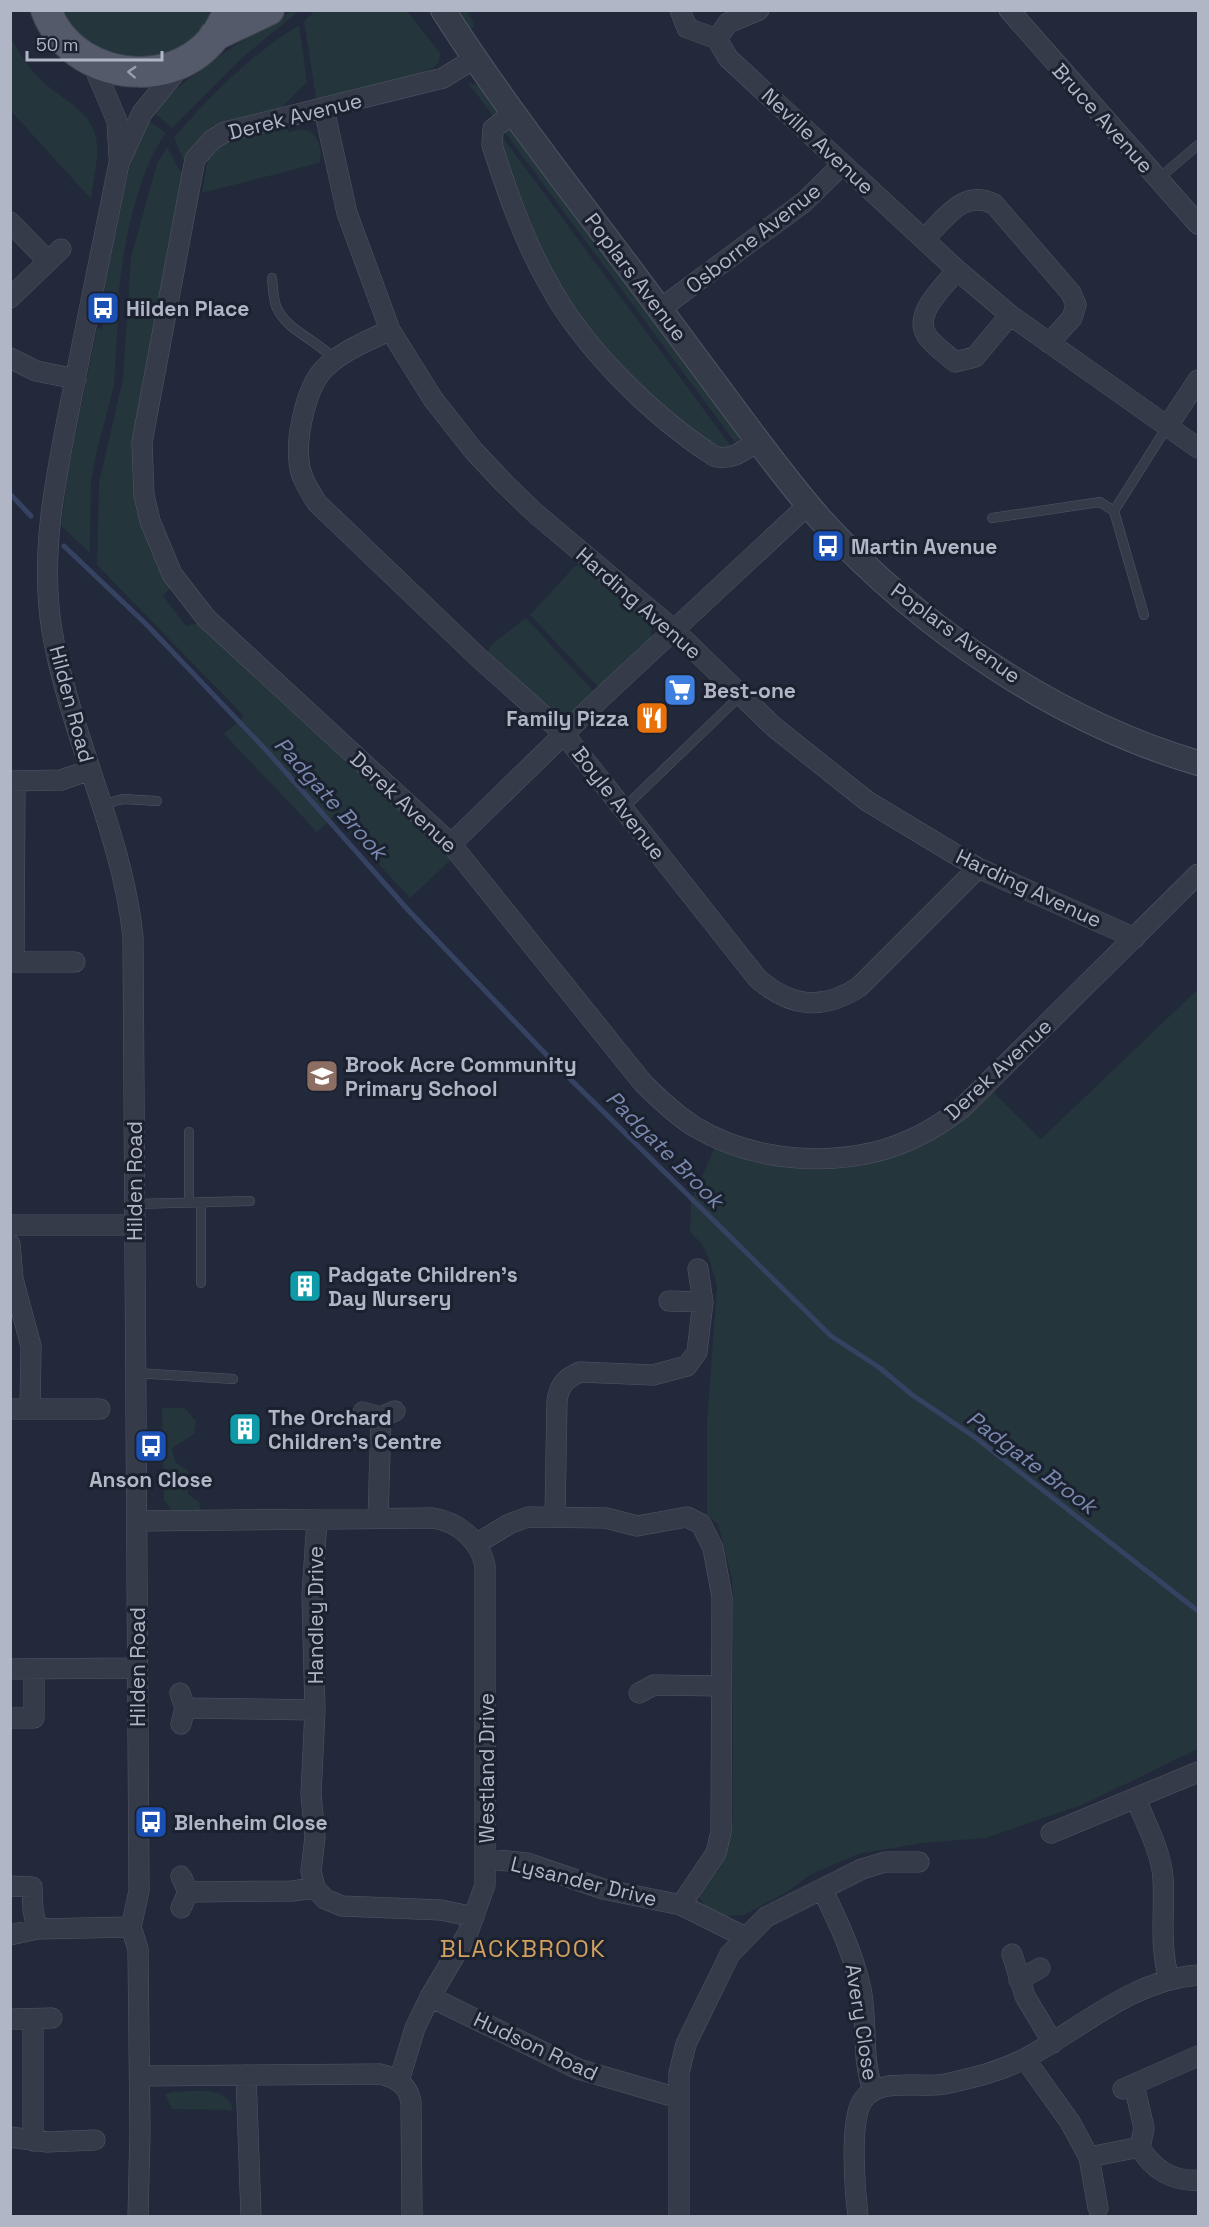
<svg xmlns="http://www.w3.org/2000/svg" width="1209" height="2227" font-family="'Space Grotesk',sans-serif">
<style>
.green{fill:#24353b}
.lines{fill:none;stroke-linecap:round;stroke-linejoin:round}
.stream{stroke:#364261;stroke-width:5}
.service-casing{stroke:#515665;stroke-width:10}
.minor-casing{stroke:#515665;stroke-width:21}
.tertiary-casing{stroke:#515665;stroke-width:26}
.primary-casing{stroke:#3f4553;stroke-width:32}
.service{stroke:#363b4a;stroke-width:9}
.minor{stroke:#363b4a;stroke-width:20}
.tertiary{stroke:#363b4a;stroke-width:24}
.primary{stroke:#545a6a;stroke-width:30}
.oneway{stroke:#9a9faf}
.labels{text-anchor:middle;dominant-baseline:central;stroke-width:6;stroke-linejoin:round;paint-order:stroke}
.street-label{font-size:21px;fill:#b1b6c6;stroke:#1b212f}
.poi-label{font-size:21px;font-weight:bold;fill:#b1b6c6;stroke:#1b212f;text-anchor:start}
.water-label{font-size:22px;font-style:italic;fill:#7988ae;stroke:#1b212f}
.quarter-label{font-size:24px;letter-spacing:1.5px;fill:#d3a15f;stroke:#1b212f}
</style>
<rect width="100%" height="100%" fill="#22293a"/>
<path class="green" d="M 55,11 L 216,11 L 195,41 L 142,64 L 87,50 Z
M 291,11 L 298,12 L 243,57 L 172,128 L 153,112 C 191,71 243,40 291,11 Z
M 407,11 L 440,53 C 441,73 415,74 400,78 L 398,83 L 317,104 L 304,21 L 314,12 Z
M 456,11 L 467,11 L 475,26 L 467,31 Z
M 299,25 L 307,82 L 282,107 L 283,112 L 190,160 L 183,159 L 174,138 C 209,96 252,54 299,25 Z
M 10,36 C 18,50 25,63 36,75 C 55,97 90,107 96,138 C 100,157 93,180 91,199 L 11,111 Z
M 468,83 L 479,85 L 497,110 L 494,117 Z
M 147,120 L 166,133 C 134,177 120,263 117,316 L 104,316 L 107,300 L 102,298 L 129,165 Z
M 286,125 L 289,132 C 294,131 300,129 305,130 C 318,132 324,152 319,163 L 202,193 L 209,152 L 224,141 Z
M 511,129 L 740,435 L 737,445 L 504,131 Z
M 501,135 L 733,449 L 731,450 L 711,446 L 641,387 L 580,319 L 542,255 L 499,144 Z
M 167,147 L 180,171 L 185,173 L 138,423 L 173,585 L 163,596 L 186,626 L 202,622 L 453,858 L 410,898 L 334,816 L 317,832 L 224,734 L 244,716 L 97,565 L 99,483 L 123,378 L 131,257 L 157,164 Z
M 104,319 L 118,320 L 114,386 L 96,454 L 91,482 L 90,553 L 61,526 L 68,471 L 97,328 L 102,329 Z
M 583,563 L 652,621 L 651,641 L 601,690 L 530,615 L 574,567 Z
M 526,618 L 596,694 L 570,717 L 558,716 L 487,653 L 492,644 Z
M 1198,989 L 1198,1749 L 1084,1804 L 986,1838 L 922,1843 L 858,1854 L 810,1875 L 787,1892 L 744,1915 L 724,1916 L 709,1911 L 697,1895 L 725,1845 L 733,1819 L 733,1594 L 732,1579 L 718,1524 L 707,1515 L 707,1421 L 717,1286 L 709,1259 L 702,1244 L 690,1232 L 691,1201 L 716,1145 L 863,1161 L 991,1090 L 1041,1139 Z
M 162,1408 L 185,1408 L 196,1421 L 194,1434 L 172,1448 L 175,1462 L 188,1471 L 188,1494 L 199,1502 L 201,1515 L 172,1510 L 164,1501 Z
M 173,2092 C 192,2092 227,2084 233,2110 L 172,2109 L 165,2094 Z"/>
<g class="lines">
<path class="stream" d="M 10,494 L 31,516
M 64,546 L 146,624 L 266,750 L 409,911 L 559,1068 L 831,1336 L 880,1368 L 911,1394 L 976,1438 L 1198,1611"/>
<g class="service-casing">
<path id="service" d="M 1158,179 L 1198,145
M 272,278 C 273,286 273,298 276,306 C 286,331 318,340 335,360
M 992,518 L 1100,502 L 1114,511
M 1144,615 L 1114,511 L 1167,427
M 101,805 L 123,799 L 157,801
M 624,808 L 741,695
M 189,1132 L 189,1203
M 201,1202 L 201,1283
M 135,1204 L 250,1201
M 136,1373 L 233,1379"/>
</g>
<g class="minor-casing">
<path id="minor" d="M 680,10 L 687,28 L 717,39
M 759,10 L 728,23 L 717,39 L 728,58 L 957,270 L 1010,315 L 1198,448
M 1009,10 L 1198,224
M 474,59 L 443,78 L 225,132 L 212,140 L 195,159 L 142,442 L 144,495 L 150,521 L 172,574 L 206,618 L 451,844 L 643,1083 C 659,1099 676,1115 695,1127 C 761,1166 856,1170 924,1133 C 938,1126 950,1117 962,1108 L 1198,874
M 92,62 L 117,121 L 119,157
M 324,109 L 347,213 L 390,330 L 433,399 L 473,450 L 504,483 L 535,513 L 674,630 L 774,727 L 867,801 L 978,868 L 1135,938
M 514,112 L 493,129 L 492,145 C 507,192 523,238 547,281 C 582,347 651,415 714,456 C 731,462 744,450 758,441
M 10,222 L 48,261
M 924,239 C 946,218 963,189 994,204 L 1071,293 L 1076,305 L 1072,318 L 1049,343
M 957,270 C 945,286 912,313 927,336 C 933,345 946,354 955,362 L 975,357 L 1010,315
M 10,298 L 61,249
M 660,309 L 804,202 L 843,164
M 390,330 C 368,341 341,351 323,370 C 306,389 296,436 299,461 C 300,477 309,490 317,503 L 479,658 L 564,734 L 758,979 C 791,1007 822,1011 859,987 L 978,868
M 10,358 L 36,371 L 76,379
M 1167,427 L 1198,380
M 10,781 L 61,780 L 90,770
M 15,781 L 14,962 L 75,962
M 451,844 L 602,697 L 808,505
M 10,1225 L 135,1225
M 10,1244 L 13,1279 L 31,1346 L 30,1409
M 669,1301 L 703,1302 L 698,1269
M 10,1409 L 100,1409
M 363,1412 L 381,1417 L 395,1411
M 555,1517 L 557,1401 C 559,1385 566,1378 580,1372 L 653,1375 L 687,1366 L 697,1352 L 703,1302
M 378,1519 L 381,1417
M 317,1520 L 312,1595 L 315,1710 L 311,1794 L 315,1837 L 311,1871 L 315,1888 L 325,1899 L 342,1906 L 441,1910 L 474,1917
M 137,1521 L 433,1518 C 458,1522 480,1540 485,1566 L 485,1885 L 467,1935 L 430,1997 L 415,2028 L 399,2081
M 476,1544 L 509,1524 L 528,1517 L 606,1518 L 637,1526 L 687,1517 L 701,1524 L 713,1548 L 722,1597 L 721,1832 L 716,1853 L 681,1905
M 10,1669 L 137,1668
M 180,1693 L 185,1708 L 181,1724
M 639,1693 L 654,1685 L 721,1686
M 185,1708 L 315,1710
M 10,1718 L 34,1718 L 34,1669
M 1136,1799 C 1146,1824 1161,1851 1163,1878 C 1165,1915 1159,1942 1169,1980
M 1051,1833 L 1198,1772
M 487,1859 L 527,1863 L 603,1889 L 681,1905 L 745,1937
M 181,1876 L 188,1892 L 181,1908
M 10,1886 L 32,1887 L 33,1910 L 37,1929
M 822,1889 C 838,1921 853,1953 861,1989 C 868,2023 861,2057 873,2090
M 188,1892 L 292,1891 L 315,1888
M 10,1935 L 37,1929 L 131,1927
M 1012,1954 L 1025,1996 L 1053,2043
M 1019,1980 L 1040,1968
M 430,1997 L 578,2069 L 678,2098
M 12,2019 L 52,2018
M 1025,2059 L 1070,2122 L 1089,2157 L 1098,2208
M 246,2075 L 251,2216
M 140,2076 L 380,2074 C 397,2078 408,2085 411,2102 L 412,2216
M 1134,2085 L 1144,2128 L 1140,2147 C 1152,2169 1173,2182 1198,2180
M 1123,2089 L 1198,2056
M 10,2137 L 47,2142 L 95,2140
M 33,2141 L 33,2019
M 1089,2157 L 1140,2147
M 138,2216 L 140,2133 L 138,1949 L 131,1927 L 139,1891 L 133,937 C 122,832 70,736 52,631 C 38,547 59,463 75,380 C 90,308 104,235 119,163 L 142,113 L 183,63
M 679,2216 L 679,2073 L 686,2044 L 730,1954 L 766,1917 L 862,1869 L 885,1862 L 919,1862
M 858,2216 C 855,2192 849,2119 863,2100 C 880,2076 920,2089 945,2084 C 973,2078 1002,2071 1028,2057 C 1083,2027 1132,1980 1198,1975"/>
</g>
<g class="tertiary-casing">
<path id="tertiary" d="M 443,10 C 503,104 572,191 639,281 C 672,326 706,371 740,417 C 766,452 792,487 821,520 C 921,629 1056,721 1198,763"/>
</g>
<g class="primary-casing">
<path id="primary" d="M 46,10 C 77,92 202,93 228,10
M 214,36 L 269,10"/>
</g>
<use href="#service" class="service"/>
<use href="#minor" class="minor"/>
<use href="#tertiary" class="tertiary"/>
<use href="#primary" class="primary"/>
</g>
<defs><path id="oneway-chevron" d="M-2-3.5L2.5 0L-2 3.5" fill="none" stroke-width="1.6" stroke-linecap="round" stroke-linejoin="round" transform="scale(1.5)"/></defs>
<use class="oneway" href="#oneway-chevron" transform="translate(132 72) rotate(-177)"/>
<defs>
<g id="bus-square" transform="scale(1.725)"><rect x="-9" y="-9" width="18" height="18" rx="4" fill="#1a4fb4" stroke="#1b212f"/><path d="M-5-6H5V4H4V6H2V4H-2V6H-4V4H-5ZM-3.5-4V0h7V-4ZM-3.5 1.2v1.5H-2V1.2ZM2 1.2v1.5H3.5V1.2Z" fill="#fff"/></g>
<g id="supermarket-square" transform="scale(1.725)"><rect x="-9" y="-9" width="18" height="18" rx="4" fill="#3f7fe0" stroke="#1b212f"/><path d="M-6-5.5h2.5l.6 2H6L4.5 2H-2.5L-4.4-4H-6ZM-1.5 3.2a1.3 1.3 0 1 0 .1 0ZM3 3.2a1.3 1.3 0 1 0 .1 0Z" fill="#fff"/></g>
<g id="restaurant-square" transform="scale(1.725)"><rect x="-9" y="-9" width="18" height="18" rx="4" fill="#e8710a" stroke="#1b212f"/><path d="M-5-6h1v4h1v-4h1v4h1v-4h1v5L-1.5 .5V6h-2V.5L-5-1ZM5-6V6H3V1.5H1.5Q1.5-4 5-6Z" fill="#fff"/></g>
<g id="school-square" transform="scale(1.725)"><rect x="-9" y="-9" width="18" height="18" rx="4" fill="#8d6e63" stroke="#1b212f"/><path d="M0-5L7-2L0 1L-7-2ZM-4 1L0 2.5L4 1V4Q0 6-4 4Z" fill="#fff"/></g>
<g id="building-square" transform="scale(1.725)"><rect x="-9" y="-9" width="18" height="18" rx="4" fill="#0f9aa8" stroke="#1b212f"/><path d="M-4-6H4V6H1V3H-1V6H-4ZM-2.5-4.3h1.7v1.8h-1.7ZM.8-4.3h1.7v1.8H.8ZM-2.5-1h1.7V.8h-1.7ZM.8-1h1.7V.8H.8Z" fill="#fff"/></g>
</defs>
<g fill-rule="evenodd">
<use href="#bus-square" x="103" y="308"/>
<use href="#bus-square" x="828" y="546"/>
<use href="#supermarket-square" x="680" y="690"/>
<use href="#restaurant-square" x="652" y="718"/>
<use href="#school-square" x="322" y="1076"/>
<use href="#building-square" x="305" y="1286"/>
<use href="#building-square" x="245" y="1429"/>
<use href="#bus-square" x="151" y="1446"/>
<use href="#bus-square" x="151" y="1822"/>
</g>
<g class="labels">
<g class="street-label">
<text transform="translate(295 116) rotate(-14)">Derek Avenue</text>
<text transform="translate(1103 118) rotate(48)">Bruce Avenue</text>
<text transform="translate(818 141) rotate(43)">Neville Avenue</text>
<text transform="translate(753 238) rotate(-38)">Osborne Avenue</text>
<text transform="translate(636 277) rotate(53)">Poplars Avenue</text>
<text transform="translate(639 603) rotate(41)">Harding Avenue</text>
<text transform="translate(956 633) rotate(36)">Poplars Avenue</text>
<text transform="translate(72 704) rotate(75)">Hilden Road</text>
<text transform="translate(404 802) rotate(43)">Derek Avenue</text>
<text transform="translate(619 803) rotate(52)">Boyle Avenue</text>
<text transform="translate(1029 888) rotate(25)">Harding Avenue</text>
<text transform="translate(998 1069) rotate(-43)">Derek Avenue</text>
<text transform="translate(134 1181) rotate(-90)">Hilden Road</text>
<text transform="translate(315 1615) rotate(-90)">Handley Drive</text>
<text transform="translate(137 1667) rotate(-90)">Hilden Road</text>
<text transform="translate(486 1768) rotate(-90)">Westland Drive</text>
<text transform="translate(584 1881) rotate(14)">Lysander Drive</text>
<text transform="translate(862 2022) rotate(81)">Avery Close</text>
<text transform="translate(536 2046) rotate(25)">Hudson Road</text>
</g>
<g class="poi-label">
<text x="126" y="308">Hilden Place</text>
<text x="851" y="546">Martin Avenue</text>
<text x="703" y="690">Best-one</text>
<text x="629" y="718" text-anchor="end">Family Pizza</text>
<text x="345" y="1064">Brook Acre Community<tspan x="345" dy="24">Primary School</tspan></text>
<text x="328" y="1274">Padgate Children’s<tspan x="328" dy="24">Day Nursery</tspan></text>
<text x="268" y="1417">The Orchard<tspan x="268" dy="24">Children's Centre</tspan></text>
<text x="151" y="1479" text-anchor="middle">Anson Close</text>
<text x="174" y="1822">Blenheim Close</text>
</g>
<g class="water-label">
<text transform="translate(331 798) rotate(48)">Padgate Brook</text>
<text transform="translate(665 1149) rotate(45)">Padgate Brook</text>
<text transform="translate(1032 1462) rotate(37)">Padgate Brook</text>
</g>
<g class="quarter-label">
<text x="523" y="1948">BLACKBROOK</text>
</g>
</g>
<rect width="1209" height="2227" fill="none" stroke="#b1b6c6" stroke-width="24"/>
<path d="M27 51v9h135v-9" fill="none" stroke="#b1b6c6" stroke-width="3"/>
<text x="36" y="51" font-size="18" fill="#b1b6c6" stroke="#1b212f" stroke-width="4.5" paint-order="stroke">50 m</text>
</svg>
